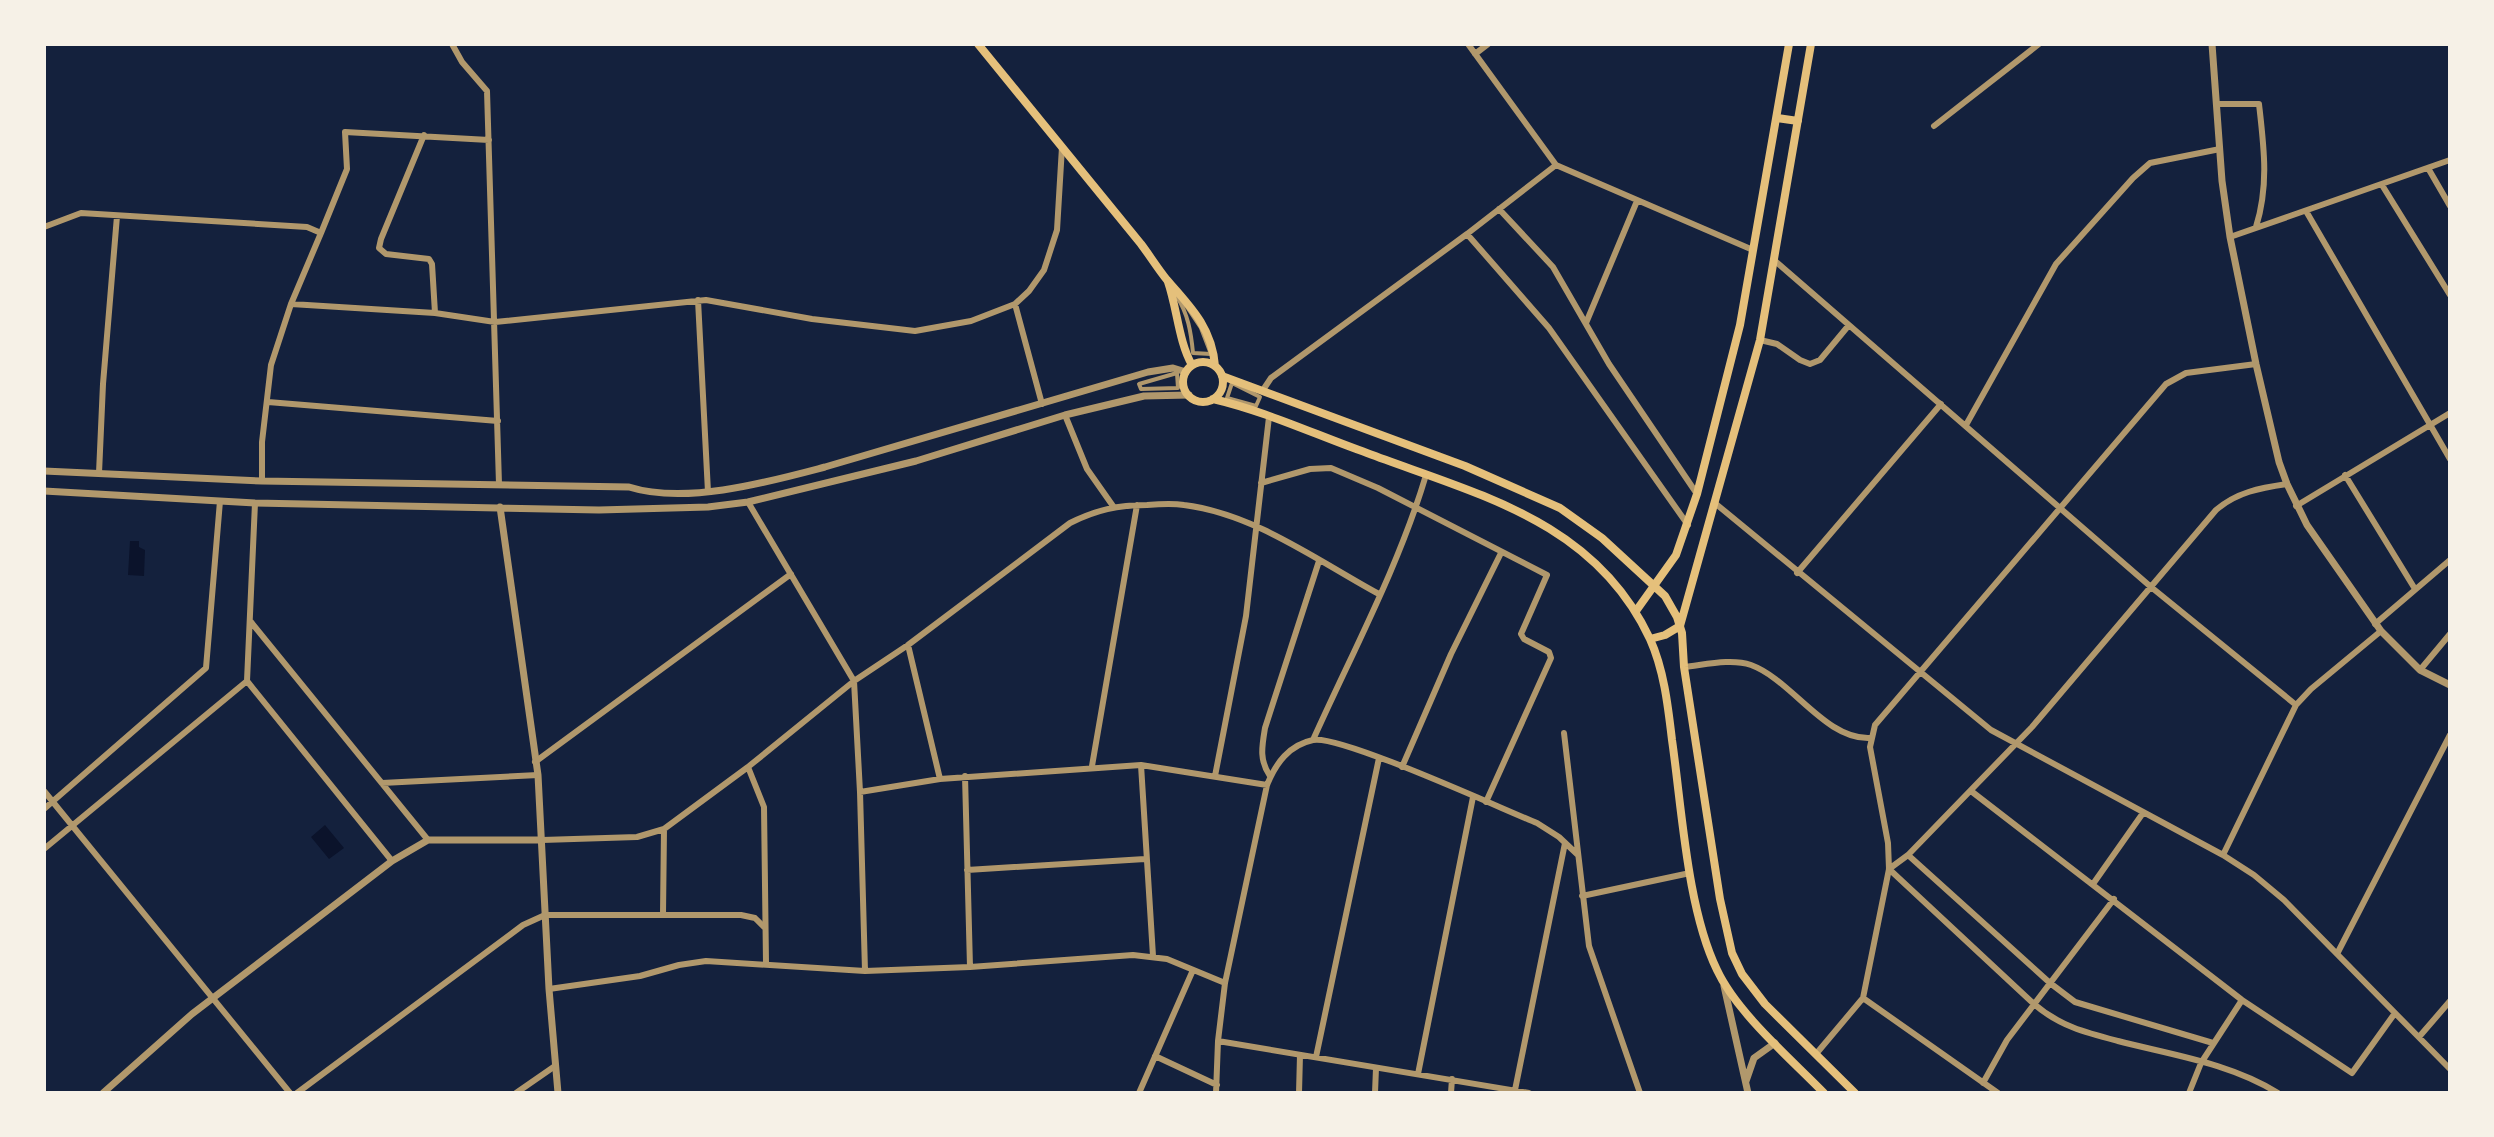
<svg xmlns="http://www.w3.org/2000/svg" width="2494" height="1137" font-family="'Titillium Web',sans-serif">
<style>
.water{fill:#0b132b}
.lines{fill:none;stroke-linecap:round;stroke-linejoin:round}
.pedestrian{stroke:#b1986c;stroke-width:4}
.minor{stroke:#b1986c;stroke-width:6}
.tertiary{stroke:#b1986c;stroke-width:7}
.secondary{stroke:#e5c07b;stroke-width:8}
</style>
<rect width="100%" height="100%" fill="#14213d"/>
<path class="water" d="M 130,541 L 139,541 L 139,547 L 145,550 L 144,576 L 128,575 Z
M 325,825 L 344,848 L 329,859 L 311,837 Z"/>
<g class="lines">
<path class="pedestrian" d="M 1179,295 L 1201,328 L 1211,354 L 1193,353 C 1191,332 1188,314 1177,297 Z
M 1177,373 L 1178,388 L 1141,389 L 1139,384 Z
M 1232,383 L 1260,397 L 1256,406 L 1227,398 Z"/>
<path class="minor" d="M 452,44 L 462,62 L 487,91 L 499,484
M 1468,44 L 1556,165 L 1753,250
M 1475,54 L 1488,44
M 2217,104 L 2259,104 C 2264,148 2269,185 2256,227
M 1934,126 L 2039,44
M 424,135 L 381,239 L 379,248 L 386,254 L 429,259 L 432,264 L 435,313
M 2428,168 L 2450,206
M 2382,185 L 2450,295
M 1499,209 L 1553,267 L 1609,364 L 1697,494
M 2306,211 L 2450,459
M 44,227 L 81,213 L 307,227 L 321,233 L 291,304 L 271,365 L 262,442 L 262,481
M 321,233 L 347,169 L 345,132 L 489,140
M 1467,234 L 1549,328 L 1688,525
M 2230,237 L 2450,160
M 1774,260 L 2151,587 L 2296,705
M 698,300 L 708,492
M 291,304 L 435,313 L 495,322 L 706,300 L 812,319 L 915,331 L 971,321 L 1015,304 L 1029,291 L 1044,270 L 1057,230 L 1062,147
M 1015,304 L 1042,404
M 1586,323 L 1637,201
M 1760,340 L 1777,344 L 1800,360 L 1810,364 L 1820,360 L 1849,325
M 1263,390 L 1271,378 L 1467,234 L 1556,165
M 268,402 L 498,421
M 1065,415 L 1087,469 L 1113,506
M 1966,425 L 2056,264 L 2133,178 L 2150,163 L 2220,149
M 99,473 L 103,384 L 117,216
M 2345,475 L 2415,589
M 1261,483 L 1310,469 L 1331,468 L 1378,488 L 1547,575 L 1521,634 L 1524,639 L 1549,652 L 1551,658 L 1486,802
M 748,502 L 854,681 L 860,792 L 865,971
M 1716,504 L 1991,730 L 2223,855 L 2254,875 L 2284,900 L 2450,1069
M 2296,506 L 2450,413
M 1797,573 L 1941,404
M 251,622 L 428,840
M 2375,624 L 2450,560
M 908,645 L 940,779
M 1684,667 C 1704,665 1731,658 1751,665 C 1792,680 1825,740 1870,738
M 2420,670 L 2450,634
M 247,681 L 392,861
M 1564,733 L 1589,946 L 1640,1093
M 1313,740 C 1352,653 1399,566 1426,475
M 535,762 L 791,574
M 1141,765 L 1153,956
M 1092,766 L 1137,505
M 748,767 L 764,807 L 766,963
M 1402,767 L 1451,654 L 1501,553
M 965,776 L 970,967
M 1215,776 L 1246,616 L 1269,417
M 1270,776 C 1259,760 1262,746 1265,728 L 1319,561
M 382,783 L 538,775
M 44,791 L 290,1093
M 1971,791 L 2242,1000 L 2352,1073 L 2395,1013
M 860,792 L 940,779 L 1141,765 L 1267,785
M 44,809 L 206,668 L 220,501
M 542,840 L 637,837 L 664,829 L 748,767 L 854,681 L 908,645 L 1070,523 C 1096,510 1118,505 1147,505 C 1159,504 1172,503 1184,505 C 1255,514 1318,561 1379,594
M 44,849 L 247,681 L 255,503
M 1908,855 L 2050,983 L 2075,1002 L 2213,1043
M 2223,855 L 2296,705 L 2311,689 L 2381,631
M 967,870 L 1145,859
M 2093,884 L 2143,813
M 1582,896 L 1690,873
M 663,914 L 664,829
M 2337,954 L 2450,735
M 549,989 L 640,976 L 679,965 L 706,961 L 865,971 L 970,967 L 1133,955 L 1167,959 L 1225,983
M 1863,998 L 1998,1093
M 2419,1037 L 2450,1001
M 1218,1041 L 1529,1093
M 1816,1054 L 1863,998 L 1889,869 L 1888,843 L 1870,747 L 1875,725 L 2166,384 L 2186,373 L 2256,364
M 1155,1056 L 1217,1085
M 1316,1057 L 1379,758
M 1418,1074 L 1473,797
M 1983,1083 L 2007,1040 L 2114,899
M 1515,1090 L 1565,843
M 297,1093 L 523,925 L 545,915 L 741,915 L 755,918 L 765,928
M 516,1093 L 555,1066
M 1139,1093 L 1193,970
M 1216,1093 L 1218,1041 L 1225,983 L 1267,785 C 1276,763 1289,745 1313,740 C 1339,734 1502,809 1537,823 L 1559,837 L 1578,855
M 1299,1093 L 1300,1055
M 1375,1093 L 1376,1068
M 1451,1093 L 1452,1079
M 2189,1093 L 2201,1063 L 2242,1000
M 2278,1093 C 2230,1063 2172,1055 2118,1041 C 2087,1033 2059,1026 2034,1004 L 1889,869 L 1908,855 L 2032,727 L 2216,510 C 2237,492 2260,488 2287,484"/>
<path class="tertiary" d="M 2212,44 L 2222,181 L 2230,237 L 2256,364 L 2279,462 L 2287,484 L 2307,525 L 2381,631 L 2420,670 L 2450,685
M 44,471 L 262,481 L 629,487 C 686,505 768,482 825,467 L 1148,372 L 1173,368 L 1186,372
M 44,491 L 255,503 L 599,510 L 708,507 L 748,502 L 916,461 L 1065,415 L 1144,396 L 1189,395
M 500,507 L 538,775 L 549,989 L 558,1093
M 1724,986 L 1748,1093
M 1746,1081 L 1754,1058 L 1775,1043
M 103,1093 L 192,1014 L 392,861 L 428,840 L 542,840"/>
<path class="secondary" d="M 978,44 L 1141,244 C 1150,256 1158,269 1167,280 C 1191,307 1212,328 1215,366
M 1777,118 L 1798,121
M 1168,282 C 1177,308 1179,343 1192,365
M1183 382a20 20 0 1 1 40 0a20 20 0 1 1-40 0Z
M 1222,376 L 1465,466 L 1560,508 L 1602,538 L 1665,596 L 1677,617 L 1682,633 L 1684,667 L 1720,899 L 1732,953 L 1742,974 L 1765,1004 L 1855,1093
M 1213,399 C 1265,411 1316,435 1367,453 C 1479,495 1595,521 1650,639 C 1664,670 1668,706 1672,740 C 1682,809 1687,908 1717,970 C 1737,1013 1791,1059 1824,1093
M 1636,611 L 1676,555 L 1697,494 L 1740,325 L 1789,44
M 1680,626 L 1760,340 L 1811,44
M 1650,639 L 1665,635 L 1680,626"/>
</g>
<rect width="2494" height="1137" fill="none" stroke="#f6f1e7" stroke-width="92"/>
</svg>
